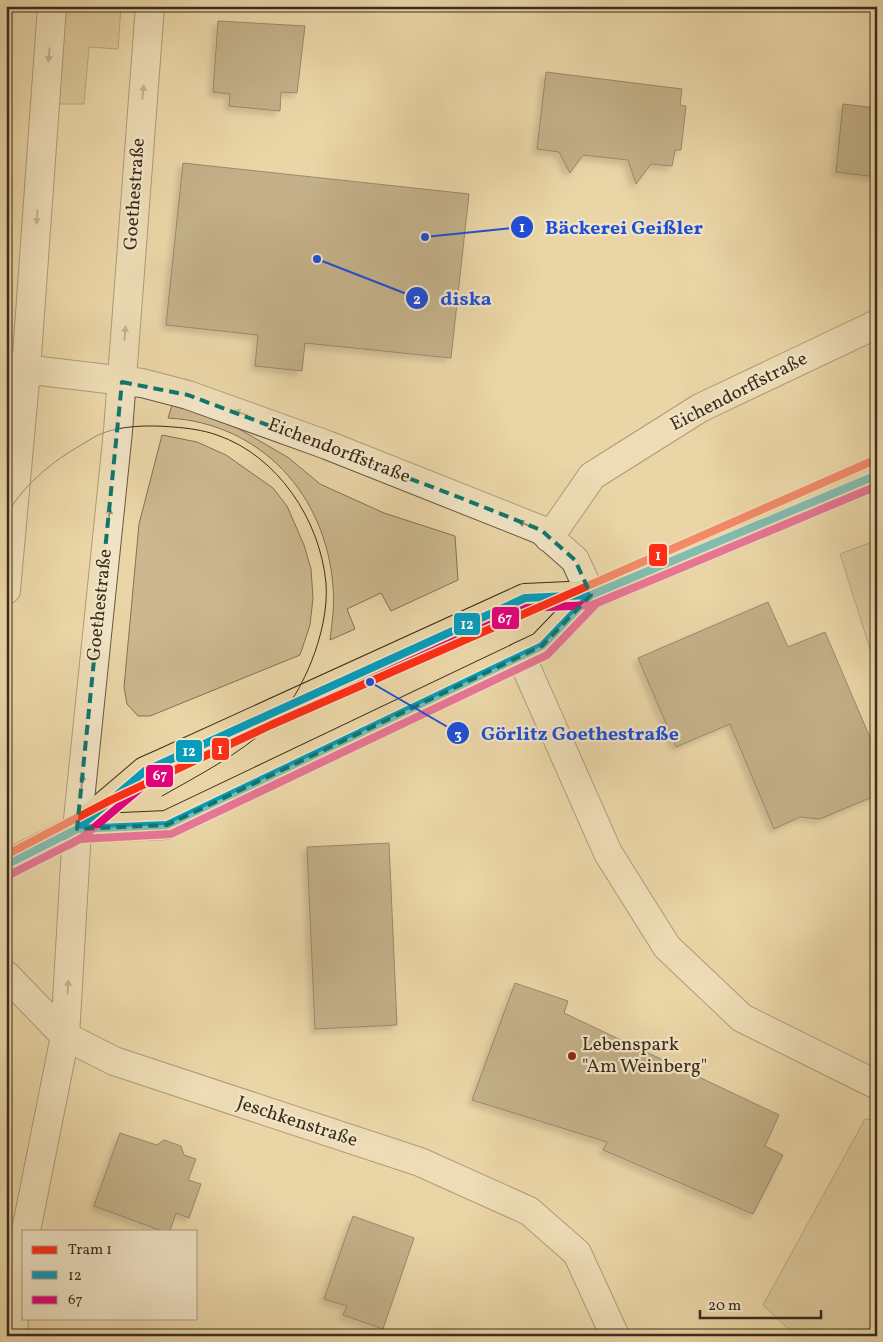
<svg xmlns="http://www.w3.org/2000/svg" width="883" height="1342" font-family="Vollkorn,serif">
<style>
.green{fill:#ccb88f;stroke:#837256}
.building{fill:#968464;stroke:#3a2d1c;filter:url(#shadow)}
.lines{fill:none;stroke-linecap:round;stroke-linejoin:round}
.minor-casing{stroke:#66573f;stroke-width:30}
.major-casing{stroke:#3a2d1c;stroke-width:30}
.minor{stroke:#f1e4c6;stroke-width:28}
.major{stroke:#ead5a7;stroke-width:28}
.tram{stroke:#3a2d1c;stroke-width:1}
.bus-1-casing{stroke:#f1e4c6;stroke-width:11}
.bus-2-casing{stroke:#f1e4c6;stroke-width:11}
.bus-1{stroke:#069dbc;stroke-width:8}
.bus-2{stroke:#e5007d;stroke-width:8}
.tram-1-casing{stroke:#f1e4c6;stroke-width:11}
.tram-1{stroke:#ff2e17;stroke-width:8}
.oneway{fill:#968871}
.marked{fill:none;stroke:#0f766e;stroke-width:4;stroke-dasharray:10 6;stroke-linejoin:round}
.poi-dot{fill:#8f2418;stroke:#f1e4c6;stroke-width:2}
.labels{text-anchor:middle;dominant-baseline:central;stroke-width:4.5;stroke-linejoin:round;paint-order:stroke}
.street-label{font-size:19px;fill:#3a2d1c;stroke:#f1e4c6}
.poi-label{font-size:19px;fill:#3a2d1c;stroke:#f1e4c6;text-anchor:start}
.leader{fill:none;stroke:#1d4ed8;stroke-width:2}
.callout-dot{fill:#1d4ed8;stroke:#f1e4c6;stroke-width:2}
.mark-label{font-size:15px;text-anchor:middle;font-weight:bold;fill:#fff}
.callout-label{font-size:20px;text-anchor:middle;font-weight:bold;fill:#1d4ed8;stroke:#f1e4c6;stroke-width:4.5;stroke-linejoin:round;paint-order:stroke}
.line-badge{stroke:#f1e4c6;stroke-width:2}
.badge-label{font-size:14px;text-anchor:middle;font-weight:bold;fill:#fff}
</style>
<defs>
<filter id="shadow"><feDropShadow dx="-4.5" dy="4.5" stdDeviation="2.5" flood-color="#0004"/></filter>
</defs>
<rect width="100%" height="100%" fill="#ead5a7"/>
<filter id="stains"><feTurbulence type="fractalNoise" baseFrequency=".004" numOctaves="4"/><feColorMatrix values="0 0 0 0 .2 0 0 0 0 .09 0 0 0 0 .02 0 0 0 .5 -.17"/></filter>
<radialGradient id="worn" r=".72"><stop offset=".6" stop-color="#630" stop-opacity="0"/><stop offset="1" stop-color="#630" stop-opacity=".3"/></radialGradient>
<path class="green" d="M 63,6 L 121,6 L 118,49 L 89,47 L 84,104 L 56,104 Z
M 172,405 L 208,415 L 234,426 L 289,458 L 320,484 L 384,513 L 455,536 L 458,580 L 391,611 L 381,593 L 347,609 L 355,629 L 330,640 C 332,623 335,604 333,586 C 326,495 261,423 168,418 Z
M 162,435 L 197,442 L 226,455 L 273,488 L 287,506 L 304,545 L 311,569 L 313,598 L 310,625 L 300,655 L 150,716 L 138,716 L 127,704 L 124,687 L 139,524 Z
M 877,540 L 877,671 L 840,554 Z
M 865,1119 L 877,1120 L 877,1336 L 796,1336 L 763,1305 Z"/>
<path class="building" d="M 218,21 L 305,26 L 297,93 L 281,92 L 280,111 L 229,106 L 230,94 L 213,92 Z
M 546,72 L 682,89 L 680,105 L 686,106 L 681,150 L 675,150 L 672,166 L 651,164 L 636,184 L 628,160 L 583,155 L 570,173 L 559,152 L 537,149 Z
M 843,104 L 877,108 L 877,177 L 836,172 Z
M 183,163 L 469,194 L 451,358 L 305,343 L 302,371 L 255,366 L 258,335 L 166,325 Z
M 768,602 L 788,647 L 825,632 L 877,754 L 877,795 L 820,819 L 800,817 L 774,829 L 730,724 L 676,747 L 638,658 Z
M 389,843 L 397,1025 L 315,1029 L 307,847 Z
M 515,983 L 568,1001 L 564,1013 L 779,1115 L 765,1146 L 783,1155 L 753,1214 L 603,1150 L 607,1142 L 472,1100 Z
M 120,1133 L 157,1145 L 164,1140 L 181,1146 L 184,1155 L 196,1159 L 188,1180 L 201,1184 L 189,1218 L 176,1213 L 170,1231 L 162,1231 L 94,1206 Z
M 353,1216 L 414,1238 L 383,1329 L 343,1315 L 347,1306 L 324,1299 Z"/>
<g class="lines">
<g class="minor-casing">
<path id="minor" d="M 6,367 L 142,383 L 188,395 L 327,445 L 541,530 L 575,560 L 591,595
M 549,538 L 592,476 L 700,408 L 877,324
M 6,590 L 26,370 L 52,6
M 521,656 L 608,853 L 667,947 L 742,1018 L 877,1085
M 6,975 L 65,1036 L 114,1061 L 420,1162 L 529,1211 L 577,1253 L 615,1336
M 26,1231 L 65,1036 L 77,829 L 118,431 L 150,6
M 13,1336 L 15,1298 L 24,1241"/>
</g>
<g class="major-casing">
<path id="major" d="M 77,829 L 167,825 L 542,646 L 591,595 L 877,475
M 6,865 L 77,829 L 145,771 L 163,763 L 525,598 L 591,595"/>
</g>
<use href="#minor" class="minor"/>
<use href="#major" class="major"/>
<path class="tram" d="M 6,516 C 20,489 49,464 76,448 C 83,444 91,439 98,435 C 120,425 150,425 173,427 C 187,428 203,430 217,435 C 278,456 320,520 326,583 C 328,608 321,637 312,660 C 303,683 289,709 270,726 C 238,755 199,775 162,796"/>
<g class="bus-1-casing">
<path id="bus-1" d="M 64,836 L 77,829 L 145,771 L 525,598 L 591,595 L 612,586
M 6,865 L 77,829 L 167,825 L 542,646 L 591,595 L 877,475"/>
</g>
<g class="bus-2-casing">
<path id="bus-2" d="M 69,845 L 83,837 L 150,780 L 527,608 L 592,605 L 616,595
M 11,874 L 80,839 L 171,834 L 547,655 L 597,603 L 877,486"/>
</g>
<use href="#bus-1" class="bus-1"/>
<use href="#bus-2" class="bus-2"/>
<g class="tram-1-casing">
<path id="tram-1" d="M 6,855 L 111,800 L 271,725 L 877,459"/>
</g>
<use href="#tram-1" class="tram-1"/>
</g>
<defs><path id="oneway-solid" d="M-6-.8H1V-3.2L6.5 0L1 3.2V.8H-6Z" transform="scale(1.25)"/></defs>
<g class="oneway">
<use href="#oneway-solid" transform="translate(49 55) rotate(94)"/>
<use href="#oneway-solid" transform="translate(143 92) rotate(-85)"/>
<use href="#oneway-solid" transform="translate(37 217) rotate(94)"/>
<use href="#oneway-solid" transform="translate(125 333) rotate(-86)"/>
<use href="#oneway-solid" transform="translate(241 413) rotate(-161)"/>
<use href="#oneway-solid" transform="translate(109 515) rotate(-84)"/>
<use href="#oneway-solid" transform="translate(525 524) rotate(-158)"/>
<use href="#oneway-solid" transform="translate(82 781) rotate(-84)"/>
<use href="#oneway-solid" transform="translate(68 987) rotate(-86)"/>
</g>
<path d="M0 0H883V1342H0ZM 122,382 L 188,395 L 461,498 L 541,530 L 575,560 L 591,595 L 542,646 L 167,825 L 77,829 Z" fill="#ead5a7" fill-opacity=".55" fill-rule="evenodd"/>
<path class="marked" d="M 122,382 L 188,395 L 461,498 L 541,530 L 575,560 L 591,595 L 542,646 L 167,825 L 77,829 Z"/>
<circle class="poi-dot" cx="572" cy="1056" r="5"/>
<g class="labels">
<g class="street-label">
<text transform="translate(135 194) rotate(-86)">Goethestraße</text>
<text transform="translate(739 392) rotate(-27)">Eichendorffstraße</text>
<text transform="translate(339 451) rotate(21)">Eichendorffstraße</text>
<text transform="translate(100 605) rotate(-84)">Goethestraße</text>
<text transform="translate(297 1122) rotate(18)">Jeschkenstraße</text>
</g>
<g class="poi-label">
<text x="582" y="1045">Lebenspark<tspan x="582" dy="22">"Am Weinberg"</tspan></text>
</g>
</g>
<path class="leader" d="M425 237L522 227M317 259L417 298M370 682L458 733"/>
<g class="callout-dot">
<circle cx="425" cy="237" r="5"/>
<circle cx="317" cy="259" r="5"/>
<circle cx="370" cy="682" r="5"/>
<circle cx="522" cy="227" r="12"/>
<circle cx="417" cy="298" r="12"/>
<circle cx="458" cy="733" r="12"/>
</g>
<g class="mark-label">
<text x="522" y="232">1</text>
<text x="417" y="304">2</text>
<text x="458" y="739">3</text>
</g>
<g class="callout-label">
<text x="624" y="234">Bäckerei Geißler</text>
<text x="466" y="305">diska</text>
<text x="580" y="740">Görlitz Goethestraße</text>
</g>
<g class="line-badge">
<rect x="648" y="543" width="20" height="24" rx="5" fill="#ff2e17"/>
<rect x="491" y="606" width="29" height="24" rx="5" fill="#e5007d"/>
<rect x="453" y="612" width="28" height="24" rx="5" fill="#069dbc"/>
<rect x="211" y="737" width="19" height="24" rx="5" fill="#ff2e17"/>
<rect x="175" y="739" width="28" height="24" rx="5" fill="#069dbc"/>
<rect x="145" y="764" width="29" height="24" rx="5" fill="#e5007d"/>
</g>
<g class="badge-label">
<text x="658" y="560">1</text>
<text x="505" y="623">67</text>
<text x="467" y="629">12</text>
<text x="220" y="754">1</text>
<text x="189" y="756">12</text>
<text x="160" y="780">67</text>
</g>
<rect width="883" height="1342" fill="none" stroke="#ead5a7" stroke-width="25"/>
<rect x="8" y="8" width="868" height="1327" fill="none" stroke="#3a2d1c" stroke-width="2.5"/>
<rect x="12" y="12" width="858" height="1317" fill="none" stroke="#3a2d1c"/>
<rect x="22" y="1230" width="175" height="90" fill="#f1e4c6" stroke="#a89b82"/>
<rect x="32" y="1246" width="25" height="8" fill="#ff2e17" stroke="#a89b82"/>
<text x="68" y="1254" font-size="15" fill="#3a2d1c">Tram 1</text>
<rect x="32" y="1271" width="25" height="8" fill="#069dbc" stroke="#a89b82"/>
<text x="68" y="1280" font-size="15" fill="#3a2d1c">12</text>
<rect x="32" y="1296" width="25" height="8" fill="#e5007d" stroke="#a89b82"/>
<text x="68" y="1304" font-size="15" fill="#3a2d1c">67</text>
<path d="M700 1310v8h121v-8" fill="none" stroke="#3a2d1c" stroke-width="2.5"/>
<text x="708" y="1310" font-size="15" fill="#3a2d1c" stroke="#f1e4c6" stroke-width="4" paint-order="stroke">20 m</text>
<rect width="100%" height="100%" filter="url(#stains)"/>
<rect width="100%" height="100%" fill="url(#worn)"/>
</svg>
